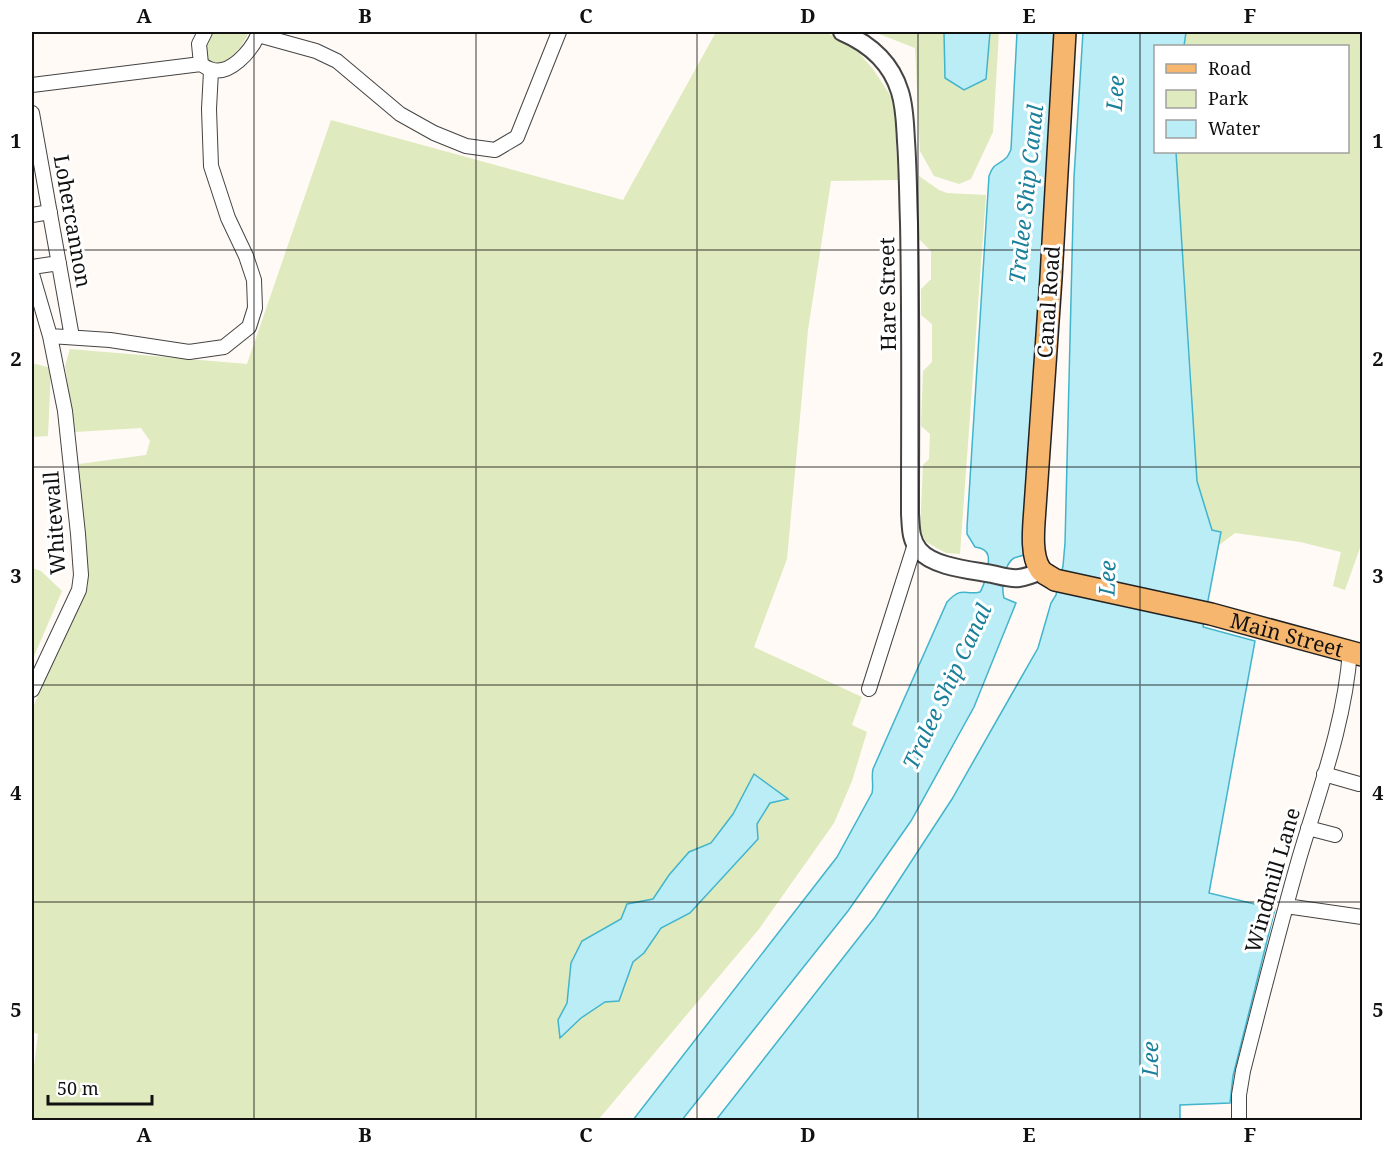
<svg xmlns="http://www.w3.org/2000/svg" width="1394" height="1152" font-family="'Noto Serif',serif">
<style>
.green{fill:#dfeabe}
.water{fill:#baedf6;stroke:#42b4cc;stroke-width:1.5}
.lines{fill:none;stroke-linecap:round;stroke-linejoin:round}
.minor-casing{stroke:#444;stroke-width:16}
.tertiary-casing{stroke:#444;stroke-width:20}
.primary-casing{stroke:#222;stroke-width:24}
.minor{stroke:#fff;stroke-width:14}
.tertiary{stroke:#fff;stroke-width:16}
.primary{stroke:#f6b66e;stroke-width:21}
.grid{fill:none;stroke:#111;stroke-width:1.5;stroke-opacity:0.55}
.labels{text-anchor:middle;dominant-baseline:central;stroke-width:6;stroke-linejoin:round;paint-order:stroke}
.street-label{font-size:21px;fill:#111;stroke:#fff}
.water-label{font-size:22px;font-style:italic;fill:#1a809b;stroke:#fff}
.neatline{fill:none;stroke:#111;stroke-width:2}
.grid-label{font-size:20px;text-anchor:middle;font-weight:bold;fill:#111}
</style>
<rect width="100%" height="100%" fill="#fffaf5"/>
<path class="green" d="M 215,32 L 248,32 C 246,42 233,58 223,62 C 216,64 210,62 204,58 L 206,40 Z
M 716,32 L 824,32 L 850,43 L 873,69 L 894,101 L 898,180 L 831,181 L 808,330 L 787,559 L 754,647 L 862,697 L 852,725 L 867,732 L 852,781 L 834,823 L 759,929 L 598,1120 L 32,1120 L 32,1082 L 38,1034 L 32,1032 L 32,710 L 57,650 L 88,586 L 79,464 L 146,455 L 150,441 L 141,428 L 75,432 L 65,366 L 70,349 L 247,364 L 331,120 L 623,200 Z
M 874,32 L 944,32 L 945,78 L 986,79 L 990,32 L 999,32 L 993,132 L 971,179 L 959,184 L 934,176 L 920,151 L 915,48 Z
M 1149,32 L 1362,32 L 1362,542 L 1345,590 L 1333,586 L 1341,552 L 1300,542 L 1235,533 L 1218,546 L 1203,626 L 1255,641 L 1209,893 L 1275,909 L 1233,1076 L 1230,1103 L 1146,491 L 1188,344 L 1194,417 L 1176,152 L 1348,152 L 1348,46 L 1156,46 Z
M 919,176 L 939,190 L 947,193 L 986,195 L 960,554 L 946,553 L 926,542 L 920,530 L 923,465 L 929,459 L 930,434 L 921,426 L 923,371 L 932,362 L 932,324 L 921,315 L 921,289 L 931,279 L 931,251 L 919,239 Z
M 32,363 L 51,368 L 48,436 L 32,437 Z
M 32,568 L 41,571 L 62,591 L 32,661 Z"/>
<path class="water" d="M 944,32 L 990,32 L 986,79 L 964,90 L 945,78 Z
M 1017,32 L 1059,32 L 1024,555 C 1021,556 1017,557 1014,558 C 1004,564 1001,587 1004,598 L 1016,603 L 974,707 L 911,821 L 848,911 L 682,1120 L 633,1120 L 837,857 L 872,793 C 874,785 871,778 873,769 L 947,602 C 963,585 964,596 980,592 C 984,586 985,580 987,573 C 989,560 992,549 975,547 L 967,534 L 967,527 L 989,176 C 994,162 998,166 1006,158 C 1007,158 1011,150 1011,149 Z
M 1083,32 L 1186,32 L 1184,46 L 1156,46 L 1156,152 L 1176,152 L 1197,481 L 1212,530 L 1221,532 L 1203,627 L 1255,641 L 1209,893 L 1275,909 L 1233,1076 L 1230,1103 L 1180,1105 L 1180,1120 L 716,1120 L 875,917 L 952,799 L 1038,648 L 1051,603 L 1056,595 L 1063,566 L 1065,543 L 1074,177 Z
M 754,774 L 788,799 L 770,803 L 757,824 L 758,839 L 690,913 L 661,928 L 644,953 L 633,962 L 619,1001 L 605,1002 L 581,1018 L 560,1038 L 558,1020 L 567,1003 L 571,963 L 582,941 L 621,919 L 627,904 L 653,899 L 669,875 L 689,852 L 711,843 L 733,814 Z"/>
<g class="lines">
<g class="minor-casing">
<path id="minor" d="M 258,35 L 316,51 L 337,61 L 400,114 L 434,133 L 466,146 L 495,150 L 517,137 L 559,32
M 201,64 L 199,44 L 205,32
M 32,85 L 201,64 C 204,66 206,68 210,69 C 229,77 251,51 258,35 L 257,32
M 32,113 L 72,337
M 32,215 L 50,212
M 32,267 L 59,263
M 32,274 L 50,336 L 65,411 L 78,534 L 81,575 L 79,590 L 32,690
M 50,336 L 110,340 L 189,352 L 224,347 L 249,327 L 255,308 L 254,280 L 246,256 L 228,218 L 211,166 L 209,109 L 211,71
M 869,689 L 915,544
M 1324,774 L 1359,784
M 1308,828 L 1335,835
M 1286,906 L 1362,917
M 1239,1120 L 1239,1095 L 1243,1071 C 1261,1000 1279,929 1299,859 C 1319,791 1345,722 1350,651"/>
</g>
<g class="tertiary-casing">
<path id="tertiary" d="M 842,32 C 870,44 891,62 900,92 C 905,108 905,125 906,141 C 908,169 908,196 909,223 C 911,320 910,417 910,514 C 911,527 910,539 919,550 C 933,567 971,570 992,574 C 1001,576 1010,579 1019,578 C 1027,577 1034,574 1041,571"/>
</g>
<g class="primary-casing">
<g id="primary">
<path id="s1" d="M 1065,32 L 1051,278 L 1035,508 C 1034,525 1030,554 1040,569 C 1043,574 1050,576 1055,580 L 1211,614 L 1362,655"/>
</g>
</g>
<use href="#minor" class="minor"/>
<use href="#tertiary" class="tertiary"/>
<use href="#primary" class="primary"/>
</g>
<path class="grid" d="M 254,32 L 254,1120M 476,32 L 476,1120M 697,32 L 697,1120M 918,32 L 918,1120M 1140,32 L 1140,1120M 32,250 L 1362,250M 32,467 L 1362,467M 32,685 L 1362,685M 32,902 L 1362,902"/>
<g class="labels">
<g class="street-label">
<text transform="translate(73 221) rotate(80)">Lohercannon</text>
<text transform="translate(887 294) rotate(-91)">Hare Street</text>
<text transform="translate(1048 302) rotate(-86)">Canal Road</text>
<text transform="translate(54 523) rotate(-94)">Whitewall</text>
<text stroke="none"><textPath href="#s1" startOffset="796">Main Street</textPath></text>
<text transform="translate(1272 880) rotate(-74)">Windmill Lane</text>
</g>
<g class="water-label">
<text transform="translate(1114 93) rotate(-86)">Lee</text>
<text transform="translate(1025 194) rotate(-84)">Tralee Ship Canal</text>
<text transform="translate(1106 578) rotate(-88)">Lee</text>
<text transform="translate(946 686) rotate(-65)">Tralee Ship Canal</text>
<text transform="translate(1149 1059) rotate(-89)">Lee</text>
</g>
</g>
<rect width="1394" height="1152" fill="none" stroke="#ffffff" stroke-width="66"/>
<rect x="1154" y="45" width="195" height="108" fill="#ffffff" stroke="#a0a0a0" stroke-width="1.5"/>
<rect x="1166" y="64" width="30" height="9" fill="#f6b66e" stroke="#a0a0a0" stroke-width="1.5"/>
<text x="1208" y="75" font-size="18" fill="#111111">Road</text>
<rect x="1166" y="90" width="30" height="18" fill="#dfeabe" stroke="#a0a0a0" stroke-width="1.5"/>
<text x="1208" y="105" font-size="18" fill="#111111">Park</text>
<rect x="1166" y="120" width="30" height="18" fill="#baedf6" stroke="#a0a0a0" stroke-width="1.5"/>
<text x="1208" y="135" font-size="18" fill="#111111">Water</text>
<path d="M48 1095v9h104v-9" fill="none" stroke="#111111" stroke-width="3"/>
<text x="57" y="1095" font-size="18" fill="#111111" stroke="#ffffff" stroke-width="4.5" paint-order="stroke">50 m</text>
<rect x="33" y="33" width="1328" height="1086" class="neatline"/>
<g class="grid-label">
<text x="144" y="23">A</text>
<text x="365" y="23">B</text>
<text x="586" y="23">C</text>
<text x="808" y="23">D</text>
<text x="1029" y="23">E</text>
<text x="1250" y="23">F</text>
<text x="16" y="148">1</text>
<text x="1378" y="148">1</text>
<text x="16" y="366">2</text>
<text x="1378" y="366">2</text>
<text x="16" y="583">3</text>
<text x="1378" y="583">3</text>
<text x="16" y="800">4</text>
<text x="1378" y="800">4</text>
<text x="16" y="1017">5</text>
<text x="1378" y="1017">5</text>
<text x="144" y="1142">A</text>
<text x="365" y="1142">B</text>
<text x="586" y="1142">C</text>
<text x="808" y="1142">D</text>
<text x="1029" y="1142">E</text>
<text x="1250" y="1142">F</text>
</g>
</svg>
